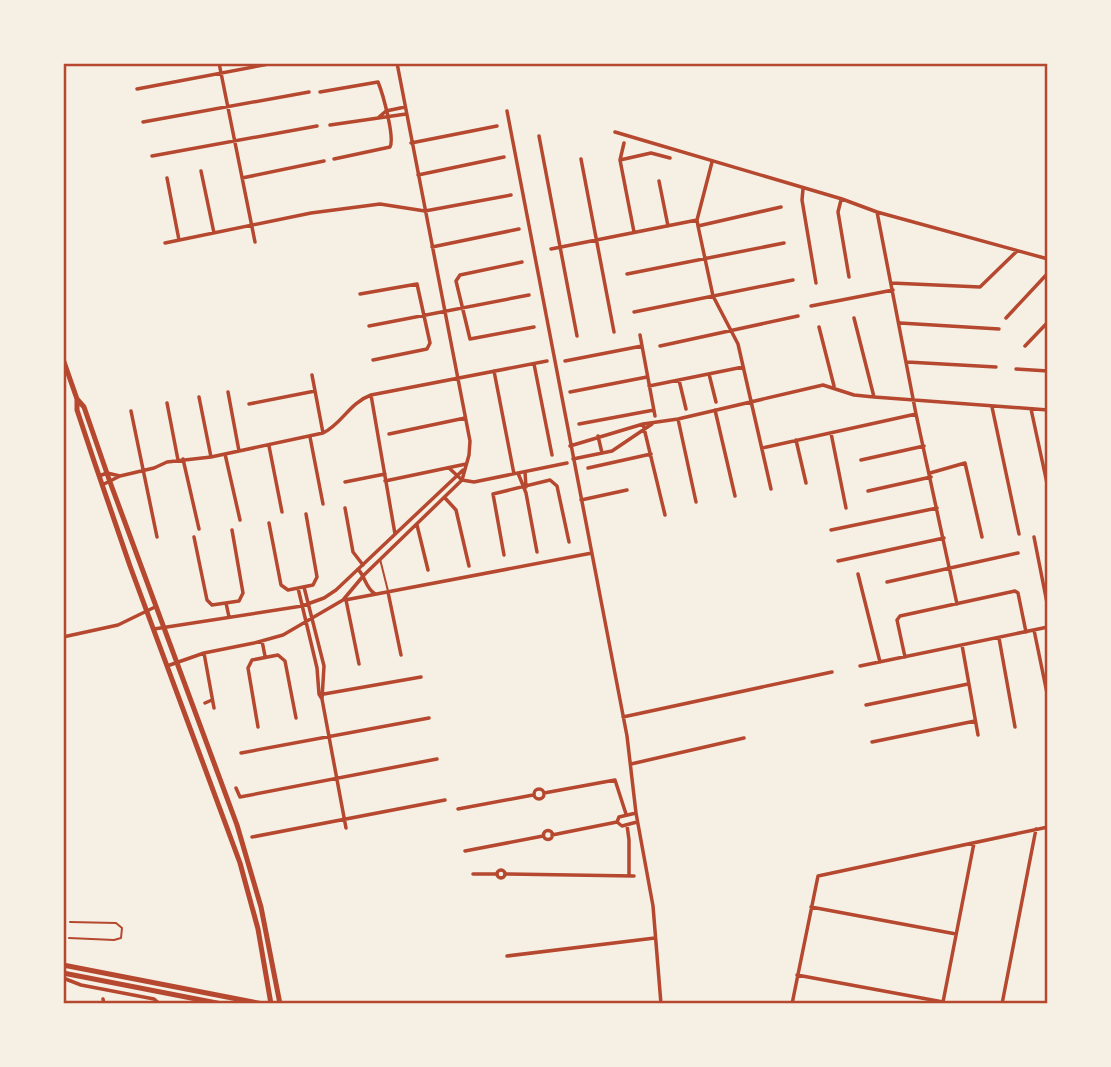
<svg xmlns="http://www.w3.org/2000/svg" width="1111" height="1067" font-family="'Times New Roman',serif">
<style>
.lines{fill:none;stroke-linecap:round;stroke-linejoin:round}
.service{stroke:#b5482f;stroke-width:2}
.minor{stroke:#b5482f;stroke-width:3.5}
.secondary{stroke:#b5482f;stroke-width:5}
.neatline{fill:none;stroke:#b5482f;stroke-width:2.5}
</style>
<rect width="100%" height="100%" fill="#f6efe4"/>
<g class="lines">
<path class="service" d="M 380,559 L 388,591
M 69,938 L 114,940 L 121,938 L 122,928 L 116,923 L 70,922"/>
<path class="minor" d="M 219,63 L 255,242
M 137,89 L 274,63
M 320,92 L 378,82 C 383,94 395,138 390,147 L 334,159
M 507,111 L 627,736 L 636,813 L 653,906 L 661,1004
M 379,117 L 386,111 L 405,107
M 143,122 L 309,92
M 330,125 L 406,114
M 615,132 L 842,199 L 877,212 L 1048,259
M 539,136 L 577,336
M 411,143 L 497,126
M 624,143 L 620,160 L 634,232
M 152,156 L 317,126
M 581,159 L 614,332
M 620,160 L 651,153 L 670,158
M 712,162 L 697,220 L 698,226 L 713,296 L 738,344 L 771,489
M 201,171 L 214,233
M 418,175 L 504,157
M 167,178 L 179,240
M 242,178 L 324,161
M 659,181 L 668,226
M 803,189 L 802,200 L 816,283
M 841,200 L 838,212 L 849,277
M 698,226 L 781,207
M 165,243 L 311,213 L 380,204 L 425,211 L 511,195
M 432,247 L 519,229
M 551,249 L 697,220
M 522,262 L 460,275 L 456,281 L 470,339 L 534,327
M 627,274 L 784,243
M 891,283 L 980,287 L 1017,251
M 360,294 L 417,284 L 430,343 L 427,349 L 373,360
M 811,306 L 893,290
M 634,312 L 793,280
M 854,318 L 874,397
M 1006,318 L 1048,273
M 900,323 L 999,329
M 369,326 L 529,295
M 819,327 L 834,386
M 640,335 L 655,416
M 660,346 L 798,316
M 1025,346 L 1048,322
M 565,361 L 642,346
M 907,362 L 996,367
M 534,364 L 552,455
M 1016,369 L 1048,371
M 494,371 L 514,474
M 709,374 L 716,402
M 312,375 L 323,433
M 679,380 L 686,409
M 649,386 L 743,367
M 228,392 L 239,451
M 570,392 L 647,377
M 371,395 L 395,534
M 199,397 L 211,457
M 167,403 L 178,460
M 249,404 L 315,391
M 992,407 L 1019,534
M 1031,409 L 1048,488
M 715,410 L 735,496
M 131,411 L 157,537
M 916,414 L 957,604
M 678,419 L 696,502
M 579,424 L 654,410
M 643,424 L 665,515
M 831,433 L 846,508
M 389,434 L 465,418
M 598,436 L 602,453
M 310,437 L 323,504
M 796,440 L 806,483
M 269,446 L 282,512
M 570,446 L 643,424 L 678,419 L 823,385 L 854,395 L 874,397 L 1048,410
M 762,448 L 916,414 L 877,212
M 225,454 L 240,520
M 183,459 L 199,529
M 573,459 L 612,451 L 652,424
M 861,460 L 924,446
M 449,468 L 462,480 L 474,482 L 567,463
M 588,468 L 651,454
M 525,472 L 526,487
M 518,473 L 526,493 L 537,552
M 930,473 L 965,463 L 982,537
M 99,476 L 107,473 L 120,476
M 385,481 L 466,464
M 345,482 L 385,474
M 102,485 L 120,476 L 154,468 L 167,462 L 211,457 L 323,433 C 342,424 349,403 371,395 L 547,361
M 868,491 L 931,477
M 445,498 L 456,510 L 469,566
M 581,500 L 627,490
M 345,508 L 353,552 L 363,565
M 269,523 L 281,585 L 288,590 L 313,585 L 317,577 L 306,514
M 417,525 L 428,570
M 831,530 L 937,508
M 194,537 L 207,600 L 212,605 L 239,601 L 243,593 L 232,530
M 1034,537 L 1048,608
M 504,555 L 493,494 L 550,480 L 557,486 L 569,542
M 838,561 L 944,538
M 358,569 C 366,578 365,587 375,594
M 858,574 L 880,662
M 887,582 L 1018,553
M 304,587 L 324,666 L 322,699
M 298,588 L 317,668 L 319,694 L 322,699 L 346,828
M 388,592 L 401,655
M 345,600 L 592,553
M 346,600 L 359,664
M 226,603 L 229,617
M 154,629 L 302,606 L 324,598 L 336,590 L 463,470
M 1034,630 L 1048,698
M 63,637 L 118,625 L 155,607
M 999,638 L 1015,727
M 262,641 L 265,656
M 962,645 L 978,735
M 204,653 L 214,708
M 905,657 L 897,620 L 900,616 L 1015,591 L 1018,593 L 1026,632
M 167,666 L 204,653 L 254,643 L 283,635 L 343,600 L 364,575 L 462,480 L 469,455 L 470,441 L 397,63
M 860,666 L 1048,627
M 324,694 L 421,677
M 205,703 L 212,700
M 866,705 L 968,684
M 623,717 L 832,672
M 258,727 L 248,668 L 252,660 L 278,655 L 285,661 L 296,718
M 872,742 L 975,721
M 241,753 L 429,718
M 631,764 L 744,738
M 236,788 L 240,797 L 437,759
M534 794a5 5 0 1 1 10 0a5 5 0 1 1-10 0Z
M 544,793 L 615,780 L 626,814
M 458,809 L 533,795
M 617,822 L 622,826 L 637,822
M 627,825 L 629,840 L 629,875
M543.5 835a4.5 4.5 0 1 1 9 0a4.5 4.5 0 1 1-9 0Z
M 552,835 L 617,822 L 619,817 L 636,813
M 252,837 L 445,800
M 465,851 L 543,836
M497 874a4 4 0 1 1 8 0a4 4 0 1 1-8 0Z
M 473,874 L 497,874
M 506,874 L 634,876
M 811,907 L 956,934
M 507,956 L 655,938
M 797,975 L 954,1004
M 63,978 L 81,985 L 154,999 L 160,1004
M 103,999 L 104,1004
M 943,1002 L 974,843
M 792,1004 L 818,876 L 1048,827
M 1002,1004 L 1036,829"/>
<path class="secondary" d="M 63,359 L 77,399 L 77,410 L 94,461 L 130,566 L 240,863 L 258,929 L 271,1004
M 77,399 L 84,407 L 110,482 L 237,825 L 261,907 L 280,1004
M 63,965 L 263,1004
M 63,973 L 222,1004"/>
</g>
<rect width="1111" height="1067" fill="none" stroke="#f6efe4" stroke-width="130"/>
<rect x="65" y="65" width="981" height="937" class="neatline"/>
</svg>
